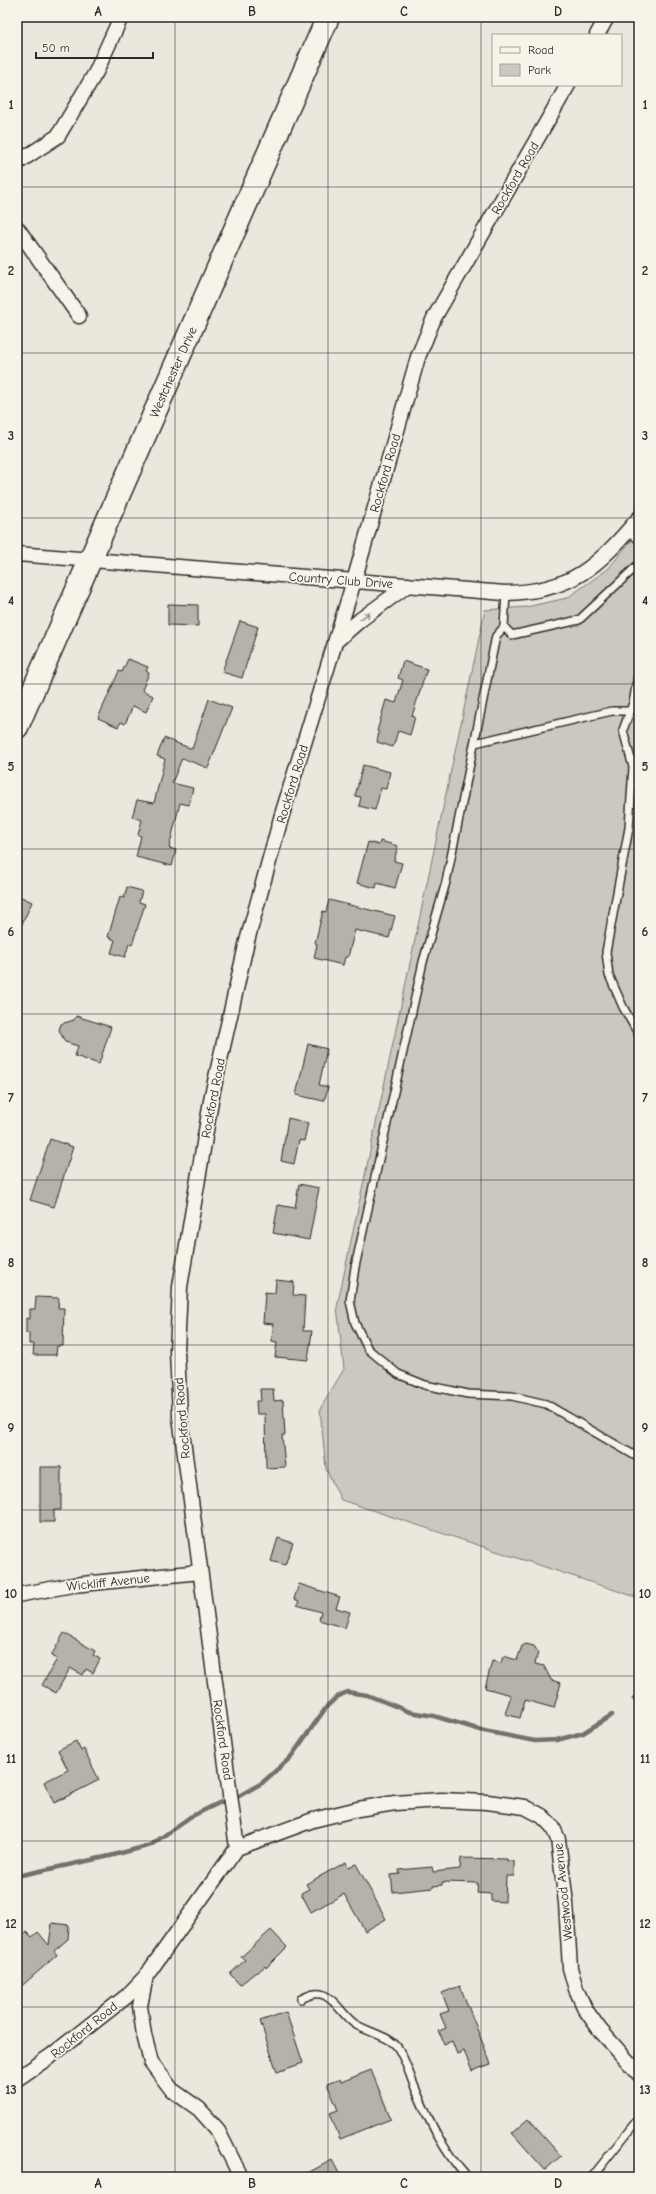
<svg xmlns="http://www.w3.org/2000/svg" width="656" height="2194" font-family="'Comic Neue',sans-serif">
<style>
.green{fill:#cbc8bf;stroke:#7b7a75}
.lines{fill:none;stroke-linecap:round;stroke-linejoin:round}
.stream{stroke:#72716c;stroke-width:4.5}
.building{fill:#b5b2ab;stroke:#2b2b2b}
.service-casing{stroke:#2b2b2b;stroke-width:10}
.minor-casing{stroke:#2b2b2b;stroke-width:17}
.primary-casing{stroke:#2b2b2b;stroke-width:25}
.service{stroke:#f7f3e8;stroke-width:7}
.minor{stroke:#f7f3e8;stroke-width:14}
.primary{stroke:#f7f3e8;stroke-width:22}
.oneway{stroke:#918f8a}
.grid{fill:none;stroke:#2b2b2b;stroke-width:1;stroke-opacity:0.55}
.labels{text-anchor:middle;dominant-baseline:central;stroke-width:3.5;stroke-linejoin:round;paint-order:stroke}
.street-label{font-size:13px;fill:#2b2b2b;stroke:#f7f3e8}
.neatline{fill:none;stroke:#2b2b2b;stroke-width:1.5}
.grid-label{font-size:13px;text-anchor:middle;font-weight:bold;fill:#2b2b2b}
</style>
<rect width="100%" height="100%" fill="#ebe7dd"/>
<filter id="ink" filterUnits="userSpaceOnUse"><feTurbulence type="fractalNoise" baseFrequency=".025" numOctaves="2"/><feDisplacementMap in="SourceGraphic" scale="8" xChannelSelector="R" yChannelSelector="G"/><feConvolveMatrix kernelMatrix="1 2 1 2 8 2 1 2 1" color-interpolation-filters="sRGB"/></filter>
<g filter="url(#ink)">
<path class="green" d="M 639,531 L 639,1598 L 341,1500 L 326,1469 L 320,1409 L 344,1369 L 337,1307 L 485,610 L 526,607 L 567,598 L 608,569 Z"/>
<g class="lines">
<path class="stream" d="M 634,1699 L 639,1696
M 17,1876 L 110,1856 L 151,1845 L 190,1817 L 221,1802 L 239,1796 L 262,1783 L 290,1758 L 328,1705 L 337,1697 L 347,1692 L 367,1695 L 410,1712 L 434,1716 L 484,1731 L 535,1741 L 557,1740 L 583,1733 L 612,1715"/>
</g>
<path class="building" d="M 168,604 L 198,605 L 198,626 L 168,625 Z
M 240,621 L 258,627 L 242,678 L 222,672 Z
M 128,659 L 148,667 L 146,671 L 149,673 L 142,690 L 153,696 L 146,712 L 133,706 L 125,724 L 121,722 L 118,727 L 98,718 L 119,671 L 122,672 Z
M 403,661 L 427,669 L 412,716 L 415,717 L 410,735 L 398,731 L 393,747 L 377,742 L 379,732 L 377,731 L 386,700 L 396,703 L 403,680 L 398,678 Z
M 209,699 L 232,708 L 208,768 L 182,758 L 172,783 L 193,788 L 189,805 L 180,803 L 169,848 L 176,850 L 172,866 L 136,857 L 141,836 L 138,835 L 142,820 L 132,817 L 137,800 L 154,803 L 165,759 L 157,756 L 164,738 L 192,749 Z
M 363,765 L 390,772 L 386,789 L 381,788 L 375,810 L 359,806 L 361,797 L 355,796 Z
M 380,841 L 398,846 L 394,861 L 402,863 L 395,888 L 377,883 L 376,888 L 357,883 L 368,842 L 379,845 Z
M 127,887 L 142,891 L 139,902 L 145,904 L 132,945 L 129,944 L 125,957 L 111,953 L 115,940 L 108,937 L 120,897 L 124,898 Z
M 17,895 L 32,902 L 17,935 Z
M 329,900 L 395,916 L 389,938 L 355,930 L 348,957 L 345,957 L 343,965 L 314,958 L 317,944 L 315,943 L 323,911 L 326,912 Z
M 76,1016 L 111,1027 L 99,1064 L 75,1056 L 78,1046 L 65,1042 L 59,1030 L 61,1024 L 74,1020 Z
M 308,1044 L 327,1049 L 319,1085 L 328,1087 L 324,1101 L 296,1095 Z
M 288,1118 L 308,1123 L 304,1141 L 299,1140 L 294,1164 L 281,1161 Z
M 50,1139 L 73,1147 L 54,1207 L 30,1200 Z
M 299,1184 L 319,1188 L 309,1240 L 273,1233 L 278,1205 L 295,1208 Z
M 276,1280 L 294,1282 L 293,1295 L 305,1296 L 303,1331 L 312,1331 L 308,1360 L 275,1357 L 277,1342 L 272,1341 L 273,1324 L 263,1323 L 265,1292 L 275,1293 Z
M 36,1297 L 59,1298 L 58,1308 L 64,1308 L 63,1346 L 57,1346 L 56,1355 L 33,1355 L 34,1344 L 29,1344 L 29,1333 L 26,1333 L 26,1318 L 30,1319 L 30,1309 L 35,1309 Z
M 260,1389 L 273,1389 L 274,1401 L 283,1400 L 285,1435 L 282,1435 L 285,1467 L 266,1468 L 265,1414 L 257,1414 L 256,1401 L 261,1401 Z
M 40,1467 L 61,1467 L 61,1510 L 54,1510 L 54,1522 L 40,1522 Z
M 278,1538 L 293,1543 L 285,1565 L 271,1561 Z
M 299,1584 L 340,1597 L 336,1608 L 350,1612 L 345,1628 L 319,1620 L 321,1612 L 297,1605 L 299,1601 L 294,1599 Z
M 64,1633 L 95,1651 L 93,1655 L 100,1659 L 93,1673 L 86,1669 L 83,1675 L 70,1668 L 56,1693 L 42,1685 L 57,1659 L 51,1656 Z
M 526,1644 L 534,1646 L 538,1652 L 535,1664 L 544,1666 L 551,1680 L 561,1683 L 554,1708 L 525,1700 L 520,1718 L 505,1714 L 511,1695 L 485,1688 L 492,1661 L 501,1663 L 503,1656 L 517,1660 L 522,1646 Z
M 76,1741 L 81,1751 L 84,1749 L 99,1780 L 54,1803 L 44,1782 L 68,1770 L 58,1750 Z
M 461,1858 L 507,1859 L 507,1861 L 514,1861 L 514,1876 L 506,1876 L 505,1902 L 491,1901 L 491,1894 L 477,1893 L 478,1883 L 442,1882 L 442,1885 L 433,1886 L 433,1888 L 393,1892 L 391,1875 L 400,1874 L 399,1870 L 432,1867 L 433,1872 L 460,1869 Z
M 346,1862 L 348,1867 L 356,1864 L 386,1919 L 365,1931 L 344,1894 L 311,1912 L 301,1893 L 309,1889 L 306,1884 Z
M 52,1923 L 69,1925 L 68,1939 L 54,1951 L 57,1955 L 17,1990 L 17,1940 L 27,1932 L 32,1937 L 38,1932 L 49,1945 Z
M 271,1930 L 287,1947 L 266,1968 L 265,1966 L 257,1973 L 256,1972 L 240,1985 L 230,1974 L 245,1960 L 241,1957 Z
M 460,1986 L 491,2064 L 472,2071 L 464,2051 L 457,2054 L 452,2041 L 444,2044 L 439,2031 L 446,2028 L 440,2014 L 449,2011 L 442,1993 Z
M 286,2012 L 303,2063 L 277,2072 L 260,2021 Z
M 371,2070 L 391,2119 L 340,2139 L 330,2113 L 338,2110 L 327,2084 L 340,2079 L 341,2082 Z
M 528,2119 L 561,2156 L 545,2170 L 512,2133 Z
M 332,2160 L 341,2177 L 300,2177 Z"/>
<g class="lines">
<g class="service-casing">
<path id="service" d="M 628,531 L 639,540
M 506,593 L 504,627 L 512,635 L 579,620 L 639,564
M 504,627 L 496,636 L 446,882 L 423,962 L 355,1267 L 350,1301 L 355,1323 L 368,1349 L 398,1374 L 425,1385 L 468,1394 L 512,1396 L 546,1404 L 639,1458
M 639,669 L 633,703 L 623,730 L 633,767 L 629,828 L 606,952 L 609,975 L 623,1007 L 639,1035
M 475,743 L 612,711 L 630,711
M 301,1999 C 310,1995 315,1992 324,1995 C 337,2001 344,2017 355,2024 C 367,2032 390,2036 398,2048 C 406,2060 410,2077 416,2090 C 429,2121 444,2152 467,2177
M 592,2177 L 639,2118"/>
</g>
<g class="minor-casing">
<path id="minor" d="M 597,35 L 607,17
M 17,163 L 58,136 L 96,72 L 121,17
M 17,228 L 79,316
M 17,554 L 505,593 C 572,592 598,566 639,518
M 336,641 L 360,620 L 408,585
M 17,1595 L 73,1585 L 200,1572
M 237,1848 L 313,1820 L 358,1809 L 395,1803 L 441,1800 L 487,1802 L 525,1807 L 542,1816 L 552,1826 L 558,1839 L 566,1903 L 570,1968 L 576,1989 L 585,2009 L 600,2030 L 639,2074
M 146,1976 L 140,2006 L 144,2035 L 151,2062 L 172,2090 L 199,2109 L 217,2129 L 241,2177
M 17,2079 L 52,2055 L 127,1996 L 146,1976 L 237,1848 L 180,1417 L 177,1351 L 180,1287 L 212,1095 L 247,941 L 281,818 L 354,581 L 418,357 L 434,318 L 568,85"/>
</g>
<g class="primary-casing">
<path id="primary" d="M 17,727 L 328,17"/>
</g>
<use href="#service" class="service"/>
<use href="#minor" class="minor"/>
<use href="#primary" class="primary"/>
</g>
<defs><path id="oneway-shaft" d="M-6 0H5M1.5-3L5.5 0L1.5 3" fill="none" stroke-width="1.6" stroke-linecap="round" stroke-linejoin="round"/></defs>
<use class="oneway" href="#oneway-shaft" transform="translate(365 616) rotate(-36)"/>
</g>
<path class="grid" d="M 175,17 L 175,2177M 328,17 L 328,2177M 481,17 L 481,2177M 17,187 L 639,187M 17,353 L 639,353M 17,518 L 639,518M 17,684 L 639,684M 17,849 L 639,849M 17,1014 L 639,1014M 17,1180 L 639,1180M 17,1345 L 639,1345M 17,1510 L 639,1510M 17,1676 L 639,1676M 17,1841 L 639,1841M 17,2007 L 639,2007"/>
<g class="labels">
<g class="street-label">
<text transform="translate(515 178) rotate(-60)">Rockford Road</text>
<text transform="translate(173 372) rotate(-66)">Westchester Drive</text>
<text transform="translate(385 473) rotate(-74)">Rockford Road</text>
<text transform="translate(341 580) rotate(4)">Country Club Drive</text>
<text transform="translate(292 784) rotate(-73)">Rockford Road</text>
<text transform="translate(213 1098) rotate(-79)">Rockford Road</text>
<text transform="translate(182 1418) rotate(-95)">Rockford Road</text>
<text transform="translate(108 1582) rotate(-6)">Wickliff Avenue</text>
<text transform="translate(223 1740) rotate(82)">Rockford Road</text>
<text transform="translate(563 1892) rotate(-96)">Westwood Avenue</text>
<text transform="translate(84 2030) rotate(-39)">Rockford Road</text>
</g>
</g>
<rect width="656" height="2194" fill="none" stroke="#f7f3e8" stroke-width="44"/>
<rect x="492" y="34" width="130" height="52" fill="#f7f3e8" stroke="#a5a39c"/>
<rect x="500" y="47" width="20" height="6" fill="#f7f3e8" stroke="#a5a39c"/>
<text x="528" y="54" font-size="12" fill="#2b2b2b">Road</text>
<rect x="500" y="64" width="20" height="12" fill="#cbc8bf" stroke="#a5a39c"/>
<text x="528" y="74" font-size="12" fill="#2b2b2b">Park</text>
<path d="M36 52v6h117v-6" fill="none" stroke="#2b2b2b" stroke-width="2"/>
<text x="42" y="52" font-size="12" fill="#2b2b2b" stroke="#f7f3e8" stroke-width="3" paint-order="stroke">50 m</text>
<rect x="22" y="22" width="612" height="2150" class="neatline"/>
<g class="grid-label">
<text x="98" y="16">A</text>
<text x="252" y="16">B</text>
<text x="404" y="16">C</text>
<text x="558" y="16">D</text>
<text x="11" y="109">1</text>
<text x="645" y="109">1</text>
<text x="11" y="275">2</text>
<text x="645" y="275">2</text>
<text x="11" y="440">3</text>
<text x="645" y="440">3</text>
<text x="11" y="605">4</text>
<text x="645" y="605">4</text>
<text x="11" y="771">5</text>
<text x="645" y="771">5</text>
<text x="11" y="936">6</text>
<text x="645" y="936">6</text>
<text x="11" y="1102">7</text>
<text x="645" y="1102">7</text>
<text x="11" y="1267">8</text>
<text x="645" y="1267">8</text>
<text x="11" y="1432">9</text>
<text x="645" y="1432">9</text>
<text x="11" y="1598">10</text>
<text x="645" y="1598">10</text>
<text x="11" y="1763">11</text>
<text x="645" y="1763">11</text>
<text x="11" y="1928">12</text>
<text x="645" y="1928">12</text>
<text x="11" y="2094">13</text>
<text x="645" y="2094">13</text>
<text x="98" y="2188">A</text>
<text x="252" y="2188">B</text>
<text x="404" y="2188">C</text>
<text x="558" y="2188">D</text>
</g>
</svg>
